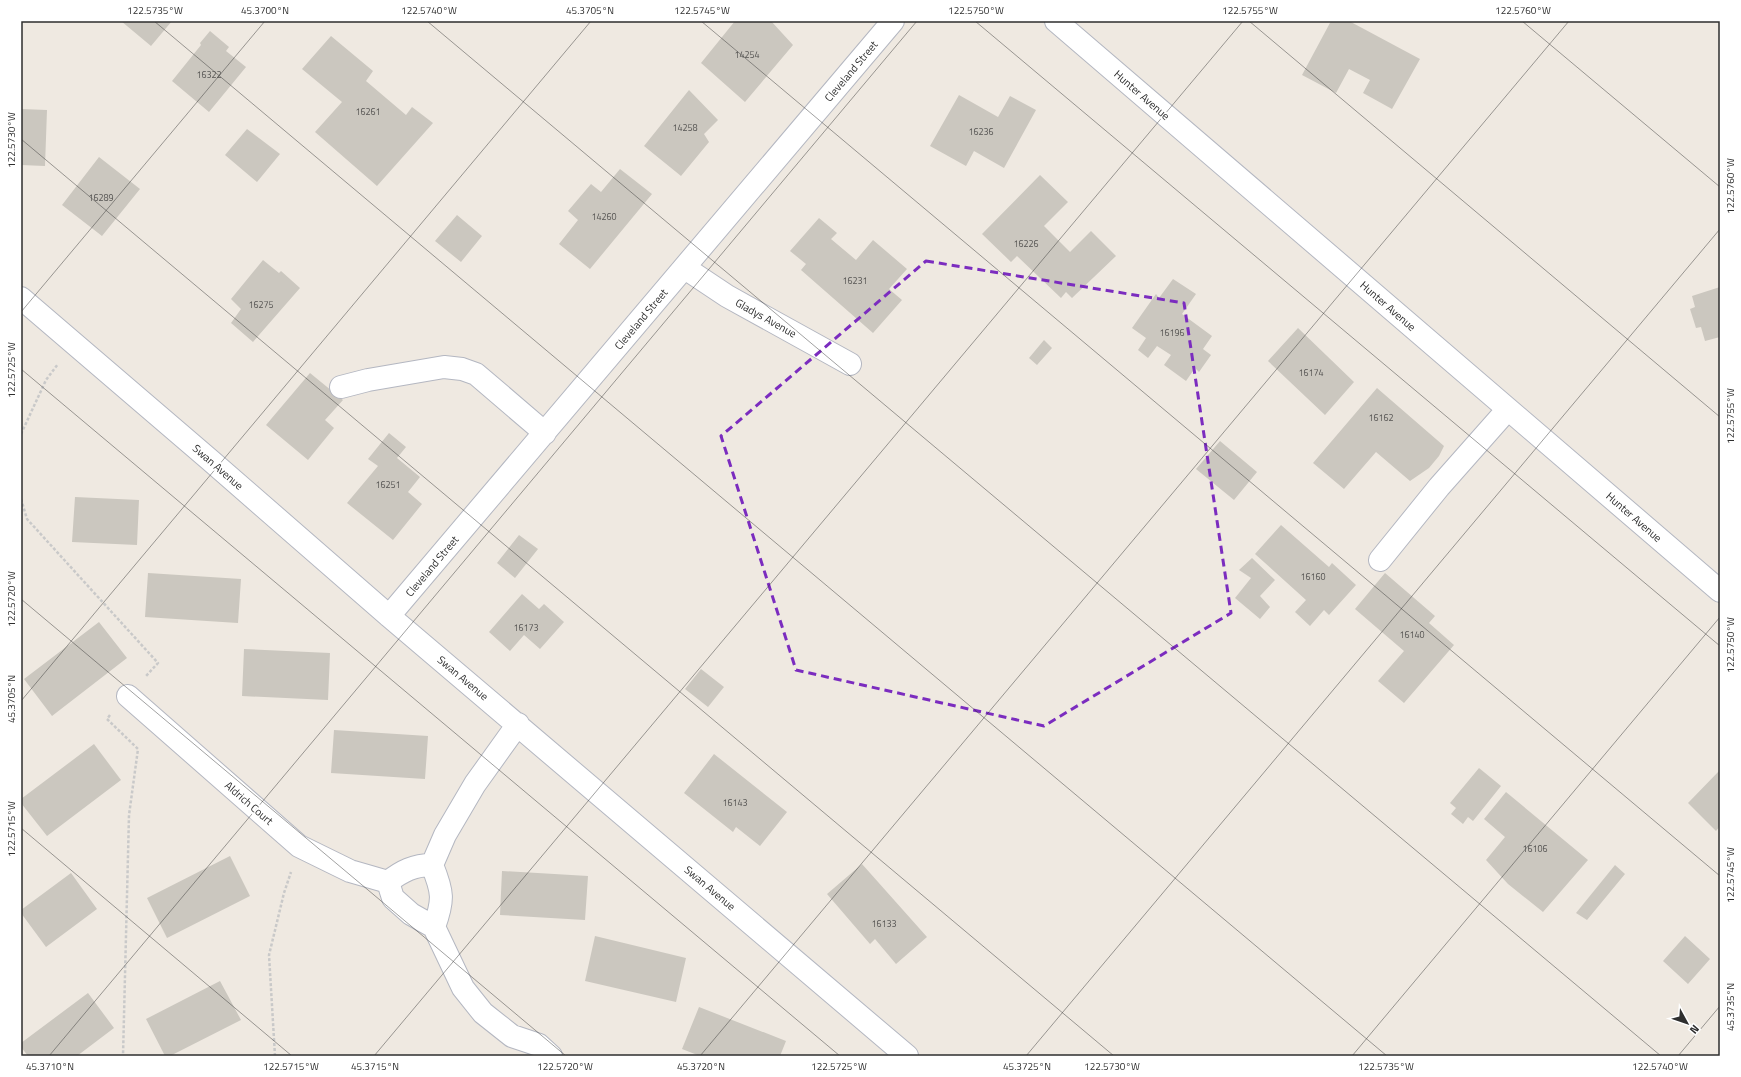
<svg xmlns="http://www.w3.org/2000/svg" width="1741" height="1077" font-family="'Titillium Web',sans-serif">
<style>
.building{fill:#cbc7bf}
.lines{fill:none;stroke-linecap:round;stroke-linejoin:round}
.minor-casing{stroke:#b4b7c1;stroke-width:24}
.path{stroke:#c9c9c9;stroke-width:2.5;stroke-dasharray:3 2;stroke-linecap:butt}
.minor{stroke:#fff;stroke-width:22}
.marked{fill:none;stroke:#7b2cbf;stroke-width:3;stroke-dasharray:8 5;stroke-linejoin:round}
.ticks{fill:none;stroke:#2e2e2e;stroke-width:1;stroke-opacity:0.45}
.labels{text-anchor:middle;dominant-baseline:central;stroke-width:4;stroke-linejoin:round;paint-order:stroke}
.number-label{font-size:9px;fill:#555452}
.street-label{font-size:11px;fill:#2e2e2e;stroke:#fff}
.neatline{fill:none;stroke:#2e2e2e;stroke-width:1.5}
.ticks-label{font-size:10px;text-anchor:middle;fill:#2e2e2e}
</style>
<rect width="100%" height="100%" fill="#efe9e1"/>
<path class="building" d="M 121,21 L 172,21 L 151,46 Z
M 735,21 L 771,21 L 793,45 L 745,102 L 701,63 Z
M 1331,21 L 1349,21 L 1420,59 L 1392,109 L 1363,93 L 1370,80 L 1349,69 L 1336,93 L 1302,75 Z
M 210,31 L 229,47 L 226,51 L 246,67 L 209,112 L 172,81 L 201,45 L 200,43 Z
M 331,36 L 373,71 L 366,81 L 406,115 L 412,107 L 433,123 L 377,186 L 315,132 L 342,102 L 302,69 Z
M 689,90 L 718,120 L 704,134 L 709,142 L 681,176 L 644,146 Z
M 959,95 L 998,117 L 1010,96 L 1036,110 L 1004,168 L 974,151 L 966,166 L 930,146 Z
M 21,109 L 47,110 L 45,166 L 21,165 Z
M 247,129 L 280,154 L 257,182 L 225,155 Z
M 99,157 L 140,189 L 102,236 L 62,205 Z
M 620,169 L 652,194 L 590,269 L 559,244 L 578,220 L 568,211 L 591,184 L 601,192 Z
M 1040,175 L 1068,202 L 1044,226 L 1070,252 L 1091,231 L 1116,256 L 1072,298 L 1066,292 L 1061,298 L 1017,256 L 1011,262 L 982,234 Z
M 457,215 L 482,236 L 461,262 L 435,241 Z
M 819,218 L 837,233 L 831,239 L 856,260 L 873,240 L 907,269 L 889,289 L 902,300 L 873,333 L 801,270 L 806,264 L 790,251 Z
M 263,260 L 279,273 L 281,271 L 300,288 L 253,342 L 231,323 L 241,309 L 231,299 Z
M 1173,279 L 1196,294 L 1182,314 L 1212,336 L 1203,349 L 1211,355 L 1199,372 L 1195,368 L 1186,381 L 1164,365 L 1171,355 L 1157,346 L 1148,358 L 1138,350 L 1146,338 L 1132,328 L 1156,294 L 1159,298 Z
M 1720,287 L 1720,337 L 1705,341 L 1701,327 L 1696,328 L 1690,309 L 1695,307 L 1692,296 Z
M 1298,328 L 1354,382 L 1325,415 L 1268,361 Z
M 1044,340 L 1052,348 L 1037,365 L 1029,358 Z
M 310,373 L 343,400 L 325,420 L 334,428 L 308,460 L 266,425 Z
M 1377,388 L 1444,446 L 1439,456 L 1429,468 L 1410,481 L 1376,452 L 1344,489 L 1313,463 Z
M 389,433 L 406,447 L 397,458 L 420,477 L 408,492 L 422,504 L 393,540 L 347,503 L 378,466 L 368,459 Z
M 1220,441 L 1257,472 L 1234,500 L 1196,469 Z
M 75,497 L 139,500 L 137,545 L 72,542 Z
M 1281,525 L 1329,567 L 1332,563 L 1356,585 L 1329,615 L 1324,610 L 1310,626 L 1295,612 L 1306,600 L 1255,554 Z
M 519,535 L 538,549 L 515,578 L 497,563 Z
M 1252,558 L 1275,580 L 1260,596 L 1270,607 L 1260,619 L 1235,598 L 1251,578 L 1239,570 Z
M 148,573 L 241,579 L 238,623 L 145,617 Z
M 1385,573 L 1435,616 L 1429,623 L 1454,645 L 1404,703 L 1378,681 L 1404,651 L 1355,609 Z
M 522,594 L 539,609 L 544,604 L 564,622 L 540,649 L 524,635 L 510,651 L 489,632 Z
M 99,622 L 127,658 L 52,716 L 24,679 Z
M 244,649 L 330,653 L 328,700 L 242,696 Z
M 701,669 L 724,687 L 708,707 L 685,689 Z
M 334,730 L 428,736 L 425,779 L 331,773 Z
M 94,744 L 121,780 L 47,836 L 21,803 L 21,799 Z
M 714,754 L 787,812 L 760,846 L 736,827 L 733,832 L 684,793 Z
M 1479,768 L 1501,786 L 1473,821 L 1468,817 L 1463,824 L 1451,814 L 1456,808 L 1450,803 Z
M 1720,770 L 1720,826 L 1716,831 L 1688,803 Z
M 1506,792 L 1588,860 L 1543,912 L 1508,884 L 1486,860 L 1505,837 L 1484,819 Z
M 230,856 L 250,896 L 167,938 L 147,898 Z
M 862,864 L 927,937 L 896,964 L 875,939 L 870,944 L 827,894 Z
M 1615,865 L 1625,874 L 1587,920 L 1576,913 Z
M 502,871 L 588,876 L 585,920 L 500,915 Z
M 71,873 L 97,909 L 46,947 L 21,913 L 21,910 Z
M 595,936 L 686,958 L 676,1002 L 585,981 Z
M 1685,936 L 1710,959 L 1688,984 L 1663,961 Z
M 220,981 L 241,1020 L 170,1056 L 165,1056 L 146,1019 Z
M 88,993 L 114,1028 L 77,1056 L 28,1056 L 21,1047 L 21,1043 Z
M 699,1007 L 786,1041 L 780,1056 L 700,1056 L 682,1049 Z"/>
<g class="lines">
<g class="minor-casing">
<path id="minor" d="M 1056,21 L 1720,591
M 685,268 L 727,296 L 850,364
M 21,298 L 210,460 L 389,616 L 907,1056
M 341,387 L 368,380 L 444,367 L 462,369 L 476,374 L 545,433
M 1380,560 L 1439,487 L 1508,409
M 389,616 L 893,21
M 128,696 L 299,846 L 350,871 L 388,882
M 432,865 C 414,865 402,871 388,882 L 393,898 L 411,914 L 434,927 C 444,900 443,892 432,865 L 445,835 L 475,784 L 518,724
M 434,927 L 463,988 L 483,1013 L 512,1036 L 539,1045 L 551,1056"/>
</g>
<path class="path" d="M 21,434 L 46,380 L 58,364
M 21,499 L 27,519 L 158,663 L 146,676
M 110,715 L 107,719 L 138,749 L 129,815 L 123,1056
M 275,1056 L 269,955 L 284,893 L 291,872"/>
<use href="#minor" class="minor"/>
</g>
<path class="marked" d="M 926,261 L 1184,303 L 1231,613 L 1044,726 L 796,670 L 721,436 Z"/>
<path class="ticks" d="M 154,21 L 1387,1056M 427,21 L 1661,1056M 701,21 L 1720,876M 975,21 L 1720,646M 1249,21 L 1720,417M 1522,21 L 1720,187M 21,139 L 1114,1056M 21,312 L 265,21M 21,369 L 840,1056M 21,599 L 566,1056M 21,701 L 591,21M 21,828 L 292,1056M 49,1056 L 917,21M 374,1056 L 1243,21M 700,1056 L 1569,21M 1026,1056 L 1720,229M 1352,1056 L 1720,617M 1678,1056 L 1720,1006"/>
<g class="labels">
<g class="number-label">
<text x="747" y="54">14254</text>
<text x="209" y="74">16322</text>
<text x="368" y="111">16261</text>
<text x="685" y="127">14258</text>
<text x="981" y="131">16236</text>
<text x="101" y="197">16289</text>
<text x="604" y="216">14260</text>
<text x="1026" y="243">16226</text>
<text x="855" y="280">16231</text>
<text x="261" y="304">16275</text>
<text x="1172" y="332">16196</text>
<text x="1311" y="372">16174</text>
<text x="1381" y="417">16162</text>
<text x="388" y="484">16251</text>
<text x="1313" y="576">16160</text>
<text x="526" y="627">16173</text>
<text x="1412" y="634">16140</text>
<text x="735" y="802">16143</text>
<text x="1535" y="848">16106</text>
<text x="884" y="923">16133</text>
</g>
<g class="street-label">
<text transform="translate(851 71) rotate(-50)">Cleveland Street</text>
<text transform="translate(1142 95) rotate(41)">Hunter Avenue</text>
<text transform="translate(1388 306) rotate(41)">Hunter Avenue</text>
<text transform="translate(766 318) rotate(29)">Gladys Avenue</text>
<text transform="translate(641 319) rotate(-50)">Cleveland Street</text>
<text transform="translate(218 467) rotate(41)">Swan Avenue</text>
<text transform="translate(1634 517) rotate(41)">Hunter Avenue</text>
<text transform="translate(432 566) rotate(-50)">Cleveland Street</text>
<text transform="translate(463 678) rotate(40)">Swan Avenue</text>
<text transform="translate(249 803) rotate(41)">Aldrich Court</text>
<text transform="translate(710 888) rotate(40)">Swan Avenue</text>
</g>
</g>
<rect width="1741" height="1077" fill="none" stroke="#ffffff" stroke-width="44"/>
<g transform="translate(1687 1023) rotate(130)" stroke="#ffffff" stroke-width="3" paint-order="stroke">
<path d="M0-3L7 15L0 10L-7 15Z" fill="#2e2e2e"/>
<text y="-6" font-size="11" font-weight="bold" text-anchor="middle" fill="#2e2e2e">N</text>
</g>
<rect x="22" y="22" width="1697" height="1033" class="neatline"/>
<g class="ticks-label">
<text x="155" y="14">122.5735°W</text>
<text x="265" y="14">45.3700°N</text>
<text x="429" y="14">122.5740°W</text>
<text x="590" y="14">45.3705°N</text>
<text x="702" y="14">122.5745°W</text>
<text x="976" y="14">122.5750°W</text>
<text x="1250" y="14">122.5755°W</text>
<text x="1523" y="14">122.5760°W</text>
<text transform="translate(11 140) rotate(-90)" y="4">122.5730°W</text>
<text transform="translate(1730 186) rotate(-90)" y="4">122.5760°W</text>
<text transform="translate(11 370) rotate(-90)" y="4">122.5725°W</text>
<text transform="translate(1730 416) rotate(-90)" y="4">122.5755°W</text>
<text transform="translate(11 599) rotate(-90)" y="4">122.5720°W</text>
<text transform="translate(1730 645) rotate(-90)" y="4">122.5750°W</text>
<text transform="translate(11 699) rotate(-90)" y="4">45.3705°N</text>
<text transform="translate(11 829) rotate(-90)" y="4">122.5715°W</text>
<text transform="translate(1730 875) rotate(-90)" y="4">122.5745°W</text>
<text transform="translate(1730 1007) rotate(-90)" y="4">45.3735°N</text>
<text x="50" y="1070">45.3710°N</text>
<text x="291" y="1070">122.5715°W</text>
<text x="375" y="1070">45.3715°N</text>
<text x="565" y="1070">122.5720°W</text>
<text x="701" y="1070">45.3720°N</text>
<text x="839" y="1070">122.5725°W</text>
<text x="1027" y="1070">45.3725°N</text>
<text x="1112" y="1070">122.5730°W</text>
<text x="1386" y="1070">122.5735°W</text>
<text x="1660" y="1070">122.5740°W</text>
</g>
</svg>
